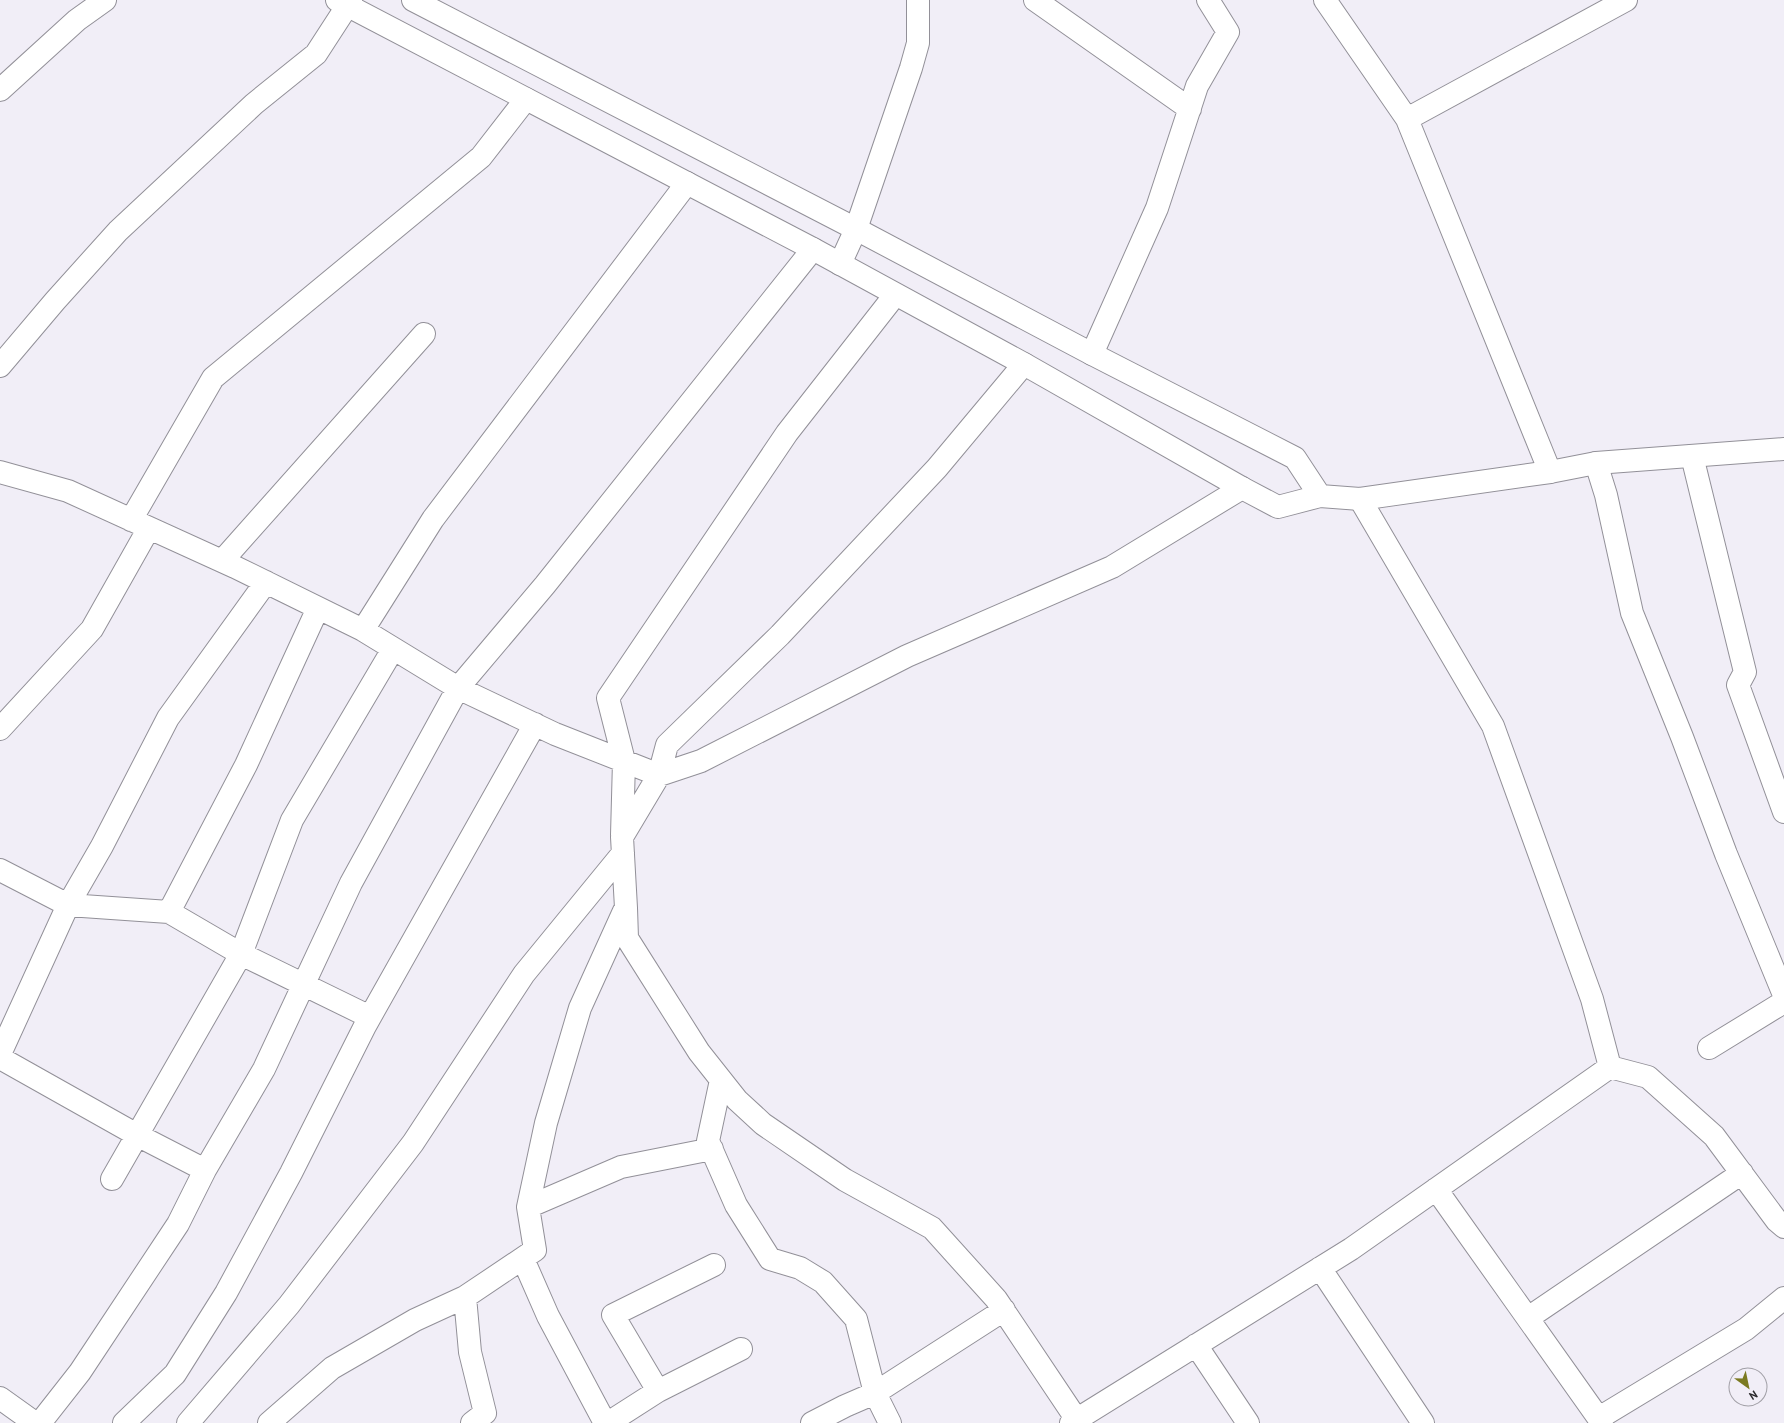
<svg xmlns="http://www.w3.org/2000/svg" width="1784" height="1423" font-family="'PT Sans',sans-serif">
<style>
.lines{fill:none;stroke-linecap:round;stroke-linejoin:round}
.street-casing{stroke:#929098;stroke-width:24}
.secondary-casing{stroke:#929098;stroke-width:24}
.street{stroke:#fff;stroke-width:22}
.secondary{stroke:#fff;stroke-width:22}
</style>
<rect width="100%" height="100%" fill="#f1eef7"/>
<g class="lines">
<g class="street-casing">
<path id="street" d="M 1035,0 L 1190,109
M 1325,0 L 1407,119 L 1550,472
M 0,90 L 77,20 L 105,0
M 1407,119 L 1626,0
M 840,264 L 856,229 L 911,68 L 918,43 L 918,0
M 1092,354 L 1157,208 L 1197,86 L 1228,32 L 1208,0
M 1024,364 L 937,468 L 780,635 L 667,745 L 659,775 L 622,837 L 626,908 L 627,938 L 699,1052 L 737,1100 L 763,1124 L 845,1180 L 932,1228 L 996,1299 L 1079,1423
M 0,366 L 55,301 L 118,231 L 254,104 L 316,54 L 351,0
M 1692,456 L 1745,672 L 1738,685 L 1784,812
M 1596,463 L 1606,495 L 1632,613 L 1682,737 L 1726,854 L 1784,995
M 0,472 L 68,491 L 235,567 L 363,630 L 458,688 L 555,734 L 659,775 L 701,761 L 907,656 L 1112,567 L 1242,488
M 131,520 L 213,378 L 481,157 L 526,99
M 222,561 L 424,334
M 363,630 L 433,519 L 687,183
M 0,729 L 92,629 L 149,528
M 622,835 L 624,761 L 608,698 L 787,433 L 895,295
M 0,870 L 68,905 L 169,912 L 241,954 L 370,1017
M 169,912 L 246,765 L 318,608
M 1709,1048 L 1784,1002
M 0,1054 L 68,905 L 102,846 L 168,718 L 266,582
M 0,1058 L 137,1135 L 205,1170
M 1610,1067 L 1648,1077 L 1714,1136 L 1777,1221 L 1784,1227
M 721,1080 L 708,1141 L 736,1205 L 770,1259 L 800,1268 L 823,1282 L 856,1319 L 875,1393 L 1004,1310
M 112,1179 L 241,954 L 292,820 L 393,649
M 1436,1189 L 1602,1423
M 528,1207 L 621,1167 L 712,1149
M 523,1259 L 548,1316 L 605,1423
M 1320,1268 L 1423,1423
M 1528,1318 L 1742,1173
M 1196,1345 L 1248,1423
M 658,1391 L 613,1315 L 714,1265
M 0,1398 L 35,1423
M 1599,1418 L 1746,1329 L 1784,1298
M 40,1423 L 80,1372 L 178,1224 L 205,1170 L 264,1069 L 351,883 L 458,688 L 545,585 L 813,249
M 124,1423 L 175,1374 L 226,1293 L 291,1173 L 365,1026 L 535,724
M 188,1423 L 289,1305 L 413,1143 L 524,974 L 623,853
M 269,1423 L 332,1368 L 415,1320 L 465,1297
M 472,1423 L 485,1413 L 470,1352 L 465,1297 L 535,1250 L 528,1207 L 546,1123 L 580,1008 L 624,911
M 608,1423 L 658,1391 L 741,1349
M 812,1423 L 845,1406 L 875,1393 L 890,1423
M 1071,1423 L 1351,1249 L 1610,1067 L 1592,999 L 1493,726 L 1360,499"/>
</g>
<g class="secondary-casing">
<path id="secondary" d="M 337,0 L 813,249 L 1024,364 L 1242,488 L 1278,507 L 1320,496 L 1360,499 L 1550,472 L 1596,463 L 1784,449
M 413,0 L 856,229 L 1092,354 L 1295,458 L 1320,496"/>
</g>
<use href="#street" class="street"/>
<use href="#secondary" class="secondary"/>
</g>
<g transform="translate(1748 1387) rotate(147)"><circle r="19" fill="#f1eef7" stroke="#a19fa6"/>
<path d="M0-3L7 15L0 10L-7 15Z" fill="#7b7a21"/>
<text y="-6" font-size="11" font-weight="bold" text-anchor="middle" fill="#2a292c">N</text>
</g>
</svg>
